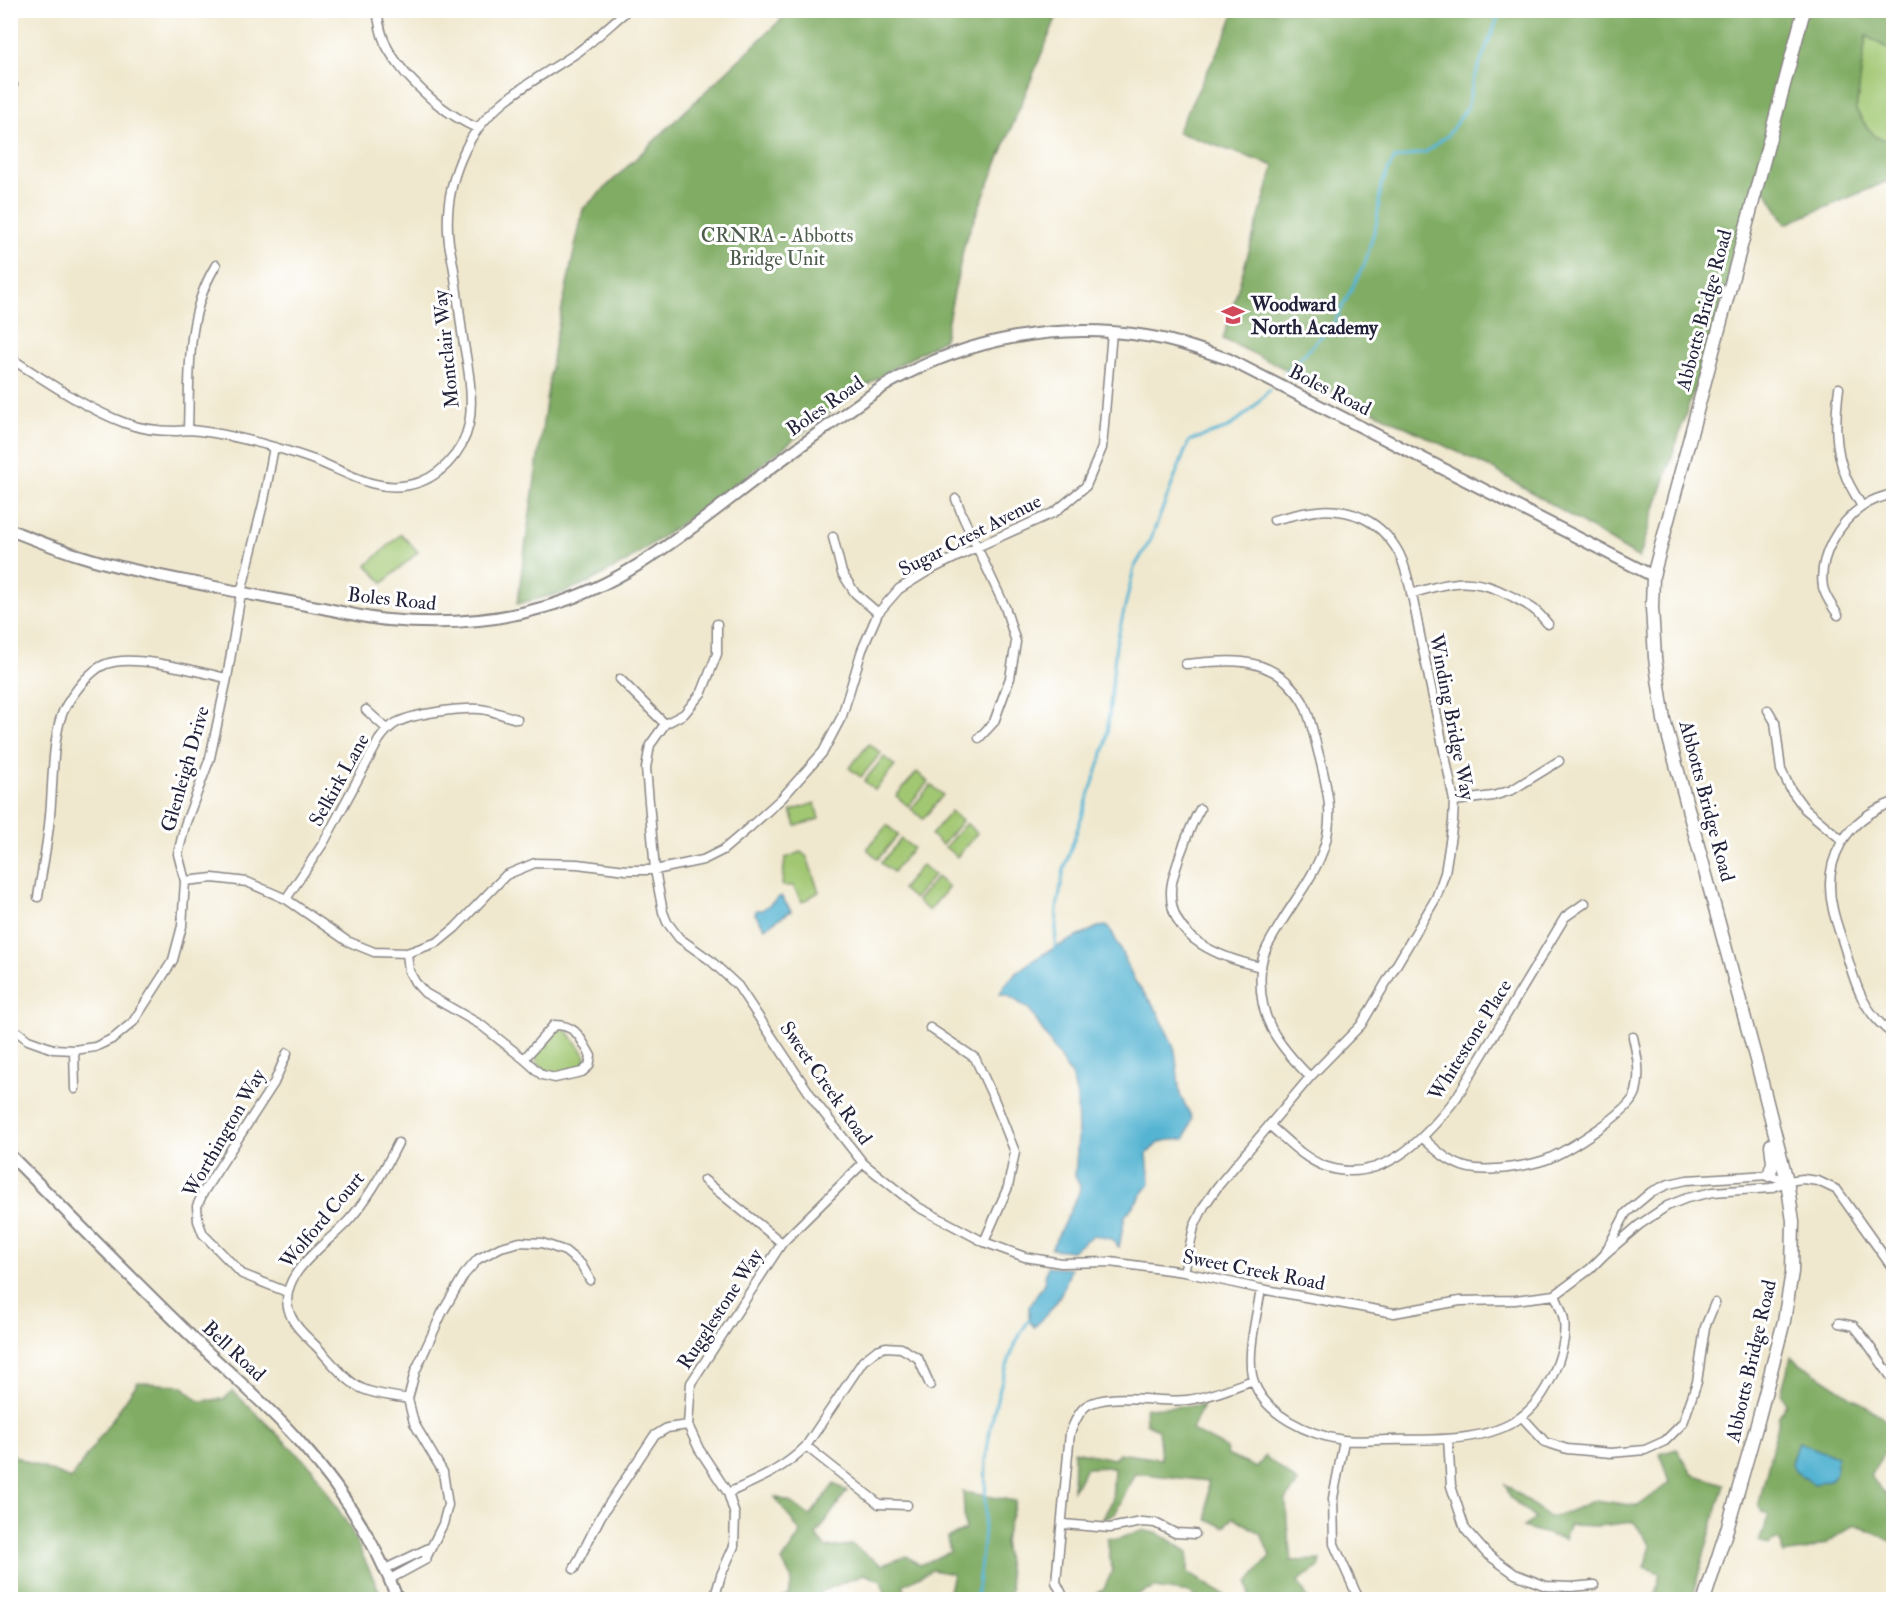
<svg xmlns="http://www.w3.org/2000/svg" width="1904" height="1610" font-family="'IM FELL Double Pica',serif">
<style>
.green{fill:#a1c772;stroke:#627456;stroke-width:1.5}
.forest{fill:#80ac64;stroke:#516750;stroke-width:1.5}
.water{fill:#54b4d2;stroke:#3b6b86;stroke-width:1.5}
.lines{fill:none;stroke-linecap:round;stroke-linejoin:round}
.stream{stroke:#54b4d2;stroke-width:3}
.minor-casing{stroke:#898584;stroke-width:11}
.tertiary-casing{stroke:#898584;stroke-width:14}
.secondary-casing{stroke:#898584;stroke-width:15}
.minor{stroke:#fff;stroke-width:8}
.tertiary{stroke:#fff;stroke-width:10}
.secondary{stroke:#fff;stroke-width:12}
.labels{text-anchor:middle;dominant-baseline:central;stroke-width:6;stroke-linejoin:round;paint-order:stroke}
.park-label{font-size:20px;fill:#4e5c4e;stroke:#fff}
.poi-label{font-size:20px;font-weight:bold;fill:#22223b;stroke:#fff;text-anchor:start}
.street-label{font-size:20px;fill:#22223b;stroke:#fff}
</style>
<rect width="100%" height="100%" fill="#fff"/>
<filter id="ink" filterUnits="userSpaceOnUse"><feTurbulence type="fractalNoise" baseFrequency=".0167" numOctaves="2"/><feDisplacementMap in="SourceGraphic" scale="12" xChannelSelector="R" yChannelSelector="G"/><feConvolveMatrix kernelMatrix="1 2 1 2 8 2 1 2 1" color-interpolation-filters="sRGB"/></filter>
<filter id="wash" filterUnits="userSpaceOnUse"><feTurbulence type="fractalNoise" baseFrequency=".008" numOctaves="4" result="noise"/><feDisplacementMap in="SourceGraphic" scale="24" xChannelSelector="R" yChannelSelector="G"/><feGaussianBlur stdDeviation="1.35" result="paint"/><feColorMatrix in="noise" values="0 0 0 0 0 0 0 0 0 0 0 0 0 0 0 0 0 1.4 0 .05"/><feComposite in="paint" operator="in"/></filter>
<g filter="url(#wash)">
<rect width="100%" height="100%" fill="#f0e8ce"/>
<path class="green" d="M 1866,35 L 1893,51 L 1893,142 L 1876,137 L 1866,126 L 1856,110 Z
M 401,534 L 418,552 L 383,583 L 367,565 Z
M 869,744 L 881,753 L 861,777 L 849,768 Z
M 884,757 L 895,766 L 875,790 L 864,781 Z
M 917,772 L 928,782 L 908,806 L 896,796 Z
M 931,785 L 943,795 L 923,819 L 911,809 Z
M 815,803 L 819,819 L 796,826 L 791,811 Z
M 951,811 L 962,821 L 942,845 L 931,835 Z
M 966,823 L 977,833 L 957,857 L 945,847 Z
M 887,825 L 898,835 L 878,859 L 867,849 Z
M 901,839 L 913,848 L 893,872 L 881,863 Z
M 801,852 L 807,857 L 819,892 L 802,902 L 793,886 L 782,886 L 785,858 Z
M 922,865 L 934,875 L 914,899 L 902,889 Z
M 937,877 L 949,887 L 929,911 L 917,901 Z
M 558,1029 C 567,1028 570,1034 575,1042 C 579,1046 584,1052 586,1057 C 589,1074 539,1085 535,1054 L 552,1031 Z"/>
<path class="forest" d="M 790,11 L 1059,11 L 965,242 L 944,339 L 885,373 L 805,431 L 723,494 L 626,562 L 589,582 L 562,593 L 517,604 L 554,346 L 583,209 Z
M 1235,11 L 1893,11 L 1893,51 L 1866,36 L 1856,110 L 1866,126 L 1876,137 L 1893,142 L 1893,179 L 1786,224 L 1761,183 L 1639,558 L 1495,470 L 1223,339 L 1274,166 L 1177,132 L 1226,34 Z
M 1791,1357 L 1877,1413 L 1893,1428 L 1893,1439 L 1870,1476 L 1893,1503 L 1893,1542 L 1855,1524 L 1825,1544 L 1803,1551 L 1783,1554 L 1781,1541 L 1774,1541 L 1769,1545 L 1759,1541 L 1769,1515 L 1762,1513 L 1759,1503 L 1778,1424 L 1778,1418 L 1786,1403 L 1781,1393 Z
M 138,1382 L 182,1386 L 199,1401 L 224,1399 L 233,1391 L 312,1468 L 350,1528 L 383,1599 L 11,1599 L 11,1452 L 16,1457 L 71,1479 Z
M 1203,1405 L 1192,1430 L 1226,1448 L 1227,1455 L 1257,1468 L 1265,1456 L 1298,1483 L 1286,1500 L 1287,1523 L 1291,1561 L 1321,1560 L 1319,1567 L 1298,1581 L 1308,1599 L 1245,1599 L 1249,1596 L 1248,1582 L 1270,1556 L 1261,1534 L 1234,1517 L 1224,1527 L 1207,1519 L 1208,1481 L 1135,1473 L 1115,1514 L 1102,1519 L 1112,1502 L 1114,1467 L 1086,1468 L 1073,1490 L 1074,1451 L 1114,1459 L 1119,1453 L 1161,1459 L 1158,1430 L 1146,1423 L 1145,1408 Z
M 1677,1449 L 1692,1474 L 1724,1484 L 1692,1597 L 1689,1599 L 1654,1599 L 1660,1573 L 1644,1567 L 1651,1546 L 1634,1522 L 1597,1526 L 1570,1525 L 1564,1539 L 1523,1527 L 1535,1519 L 1510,1497 L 1505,1484 L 1549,1517 L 1566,1513 L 1595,1500 L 1638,1506 L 1669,1483 L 1660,1454 Z
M 834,1484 L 847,1491 L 816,1535 L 826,1548 L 852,1545 L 882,1565 L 907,1556 L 920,1565 L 950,1552 L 947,1538 L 965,1530 L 963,1492 L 1016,1501 L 1004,1541 L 1011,1590 L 1004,1599 L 947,1599 L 953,1574 L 932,1570 L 903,1585 L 909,1599 L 887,1599 L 881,1581 L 864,1574 L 823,1591 L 810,1599 L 780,1599 L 789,1595 L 792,1580 L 782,1561 L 801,1533 L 775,1497 L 791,1502 L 810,1516 Z
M 1141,1530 L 1160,1534 L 1188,1552 L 1188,1573 L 1231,1599 L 1197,1599 L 1190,1593 L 1155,1588 L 1138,1594 L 1134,1599 L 1084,1599 L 1104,1589 L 1112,1571 L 1107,1538 L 1118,1539 Z"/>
<path class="water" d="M 781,896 L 791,911 L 765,928 L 755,914 L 756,910 L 762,910 Z
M 1106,926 L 1112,932 L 1135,981 L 1158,1012 L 1175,1050 L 1180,1095 L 1192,1118 L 1185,1139 C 1166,1140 1160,1139 1147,1154 L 1150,1184 L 1125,1216 L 1119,1247 L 1110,1239 L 1093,1235 L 1072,1251 L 1051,1249 L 1079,1193 L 1080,1186 L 1075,1176 L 1078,1137 L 1077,1097 L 1072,1077 L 1029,1009 L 1009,996 L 1000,994 C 1013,963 1070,941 1098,927 Z
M 1047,1267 L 1071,1269 C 1061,1297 1056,1307 1034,1327 L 1029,1320 L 1029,1307 L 1044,1283 Z
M 1798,1442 L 1837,1457 L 1836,1472 L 1832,1479 L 1814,1484 L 1795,1471 L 1791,1463 Z"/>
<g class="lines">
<path class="stream" d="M 1285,374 L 1334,323 L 1365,263 L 1377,221 L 1381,185 L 1394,159 L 1426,152 L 1447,136 L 1467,108 L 1474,79 L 1501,10
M 1055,949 L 1057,908 L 1064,869 L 1106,744 L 1116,645 L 1134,568 L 1150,541 L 1189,441 L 1228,428 L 1252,409 L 1269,390
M 976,1600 C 979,1575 983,1550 984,1526 C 986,1504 985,1483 986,1461 C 989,1422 1006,1352 1029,1320"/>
</g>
</g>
<g filter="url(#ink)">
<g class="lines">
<g class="minor-casing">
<path id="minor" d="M 377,10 C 379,23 381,36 387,47 C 392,57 399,65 406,74 C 428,98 448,115 477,128
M 10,87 L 13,85
M 10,358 C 48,382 83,407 125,423 C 141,429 157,431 175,431 C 180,431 185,430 190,430 C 215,432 249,440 274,447 C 288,451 303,456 317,461 C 348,473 375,492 409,485 C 438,480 463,453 469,424 C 474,397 468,366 463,339 C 460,319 458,298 455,278 C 454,267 451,255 449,243 C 445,211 451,179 465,150 C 487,102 537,80 578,52 C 594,40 609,26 624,13
M 1839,388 C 1835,419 1834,448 1846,477 C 1850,487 1857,497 1862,507
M 188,430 C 190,374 185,315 216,265
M 956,499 L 963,517 L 1005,607 L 1016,642 L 1010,678 L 994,722 L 979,738
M 833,537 L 842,573 L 855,593 L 878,613
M 1411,594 C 1451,581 1473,576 1511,596 C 1530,606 1535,608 1548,624
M 1838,615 C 1833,607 1825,597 1823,587 C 1818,557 1839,522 1863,506 C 1872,500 1884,496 1894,494
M 717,624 L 717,654 L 702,692 L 684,714 L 665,724 L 650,745 L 646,768 L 655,870 L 663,912 L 667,922 L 679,938 L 710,960 L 738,986 L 816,1103 L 863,1163 L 918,1207 L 984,1242 L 1025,1257 L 1061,1263 L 1110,1262 L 1184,1272 L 1261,1289 L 1394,1313 L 1460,1301 L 1515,1300 L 1555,1295 L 1590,1269 L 1605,1254 L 1639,1225 L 1667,1206 L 1687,1198 L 1713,1192 L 1771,1188 L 1787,1181 L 1803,1179 L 1818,1181 L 1837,1190 L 1894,1270
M 1186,664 C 1221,661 1258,655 1286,681 C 1293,688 1301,696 1305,706 C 1312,723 1315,741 1320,759 C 1327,788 1334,814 1325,844 C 1317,872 1296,898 1281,923 C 1272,938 1262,952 1261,969 C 1257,1018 1277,1044 1310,1077
M 620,679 L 665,724
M 366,710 L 387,729
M 1768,710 L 1775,722 L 1781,770 L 1791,790 L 1805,809 L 1842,840
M 1454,801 L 1493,796 L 1512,790 L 1559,761
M 1894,802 C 1846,819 1821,860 1833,910 C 1836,923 1841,936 1845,949 C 1855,984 1863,1013 1894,1035
M 1200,809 C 1191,824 1186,839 1180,855 C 1177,867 1171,879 1171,891 C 1169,940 1222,958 1261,967
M 185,881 L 213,878 L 247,882 L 286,899 L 347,941 L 374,952 L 407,953 L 438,942 L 455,928 L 506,875 L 535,863 L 577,864 L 626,870 L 655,870 L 703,860 L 723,850 L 750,827 L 782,798 L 823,752 L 842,716 L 862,650 L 878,613 L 899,589 L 928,571 L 977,547 L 1055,512 L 1086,486 L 1102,448 L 1112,332
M 38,897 C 42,870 48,842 50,815 C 53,784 52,750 60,720 C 65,702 89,670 106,664 C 134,653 197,672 227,678
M 286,899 L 324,842 L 379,740 C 384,733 389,727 396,723 C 414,713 460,708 480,709 C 492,710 505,716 517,719
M 407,953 L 409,971 L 415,982 L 425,993 L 481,1025 L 524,1059
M 554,1025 C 577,1025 580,1038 591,1056 L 589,1066 L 582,1072 L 555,1078 L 542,1075 L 524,1059 Z
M 10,1026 L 28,1040 L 53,1049 L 74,1050 L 95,1047 L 114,1038 L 133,1022 L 173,960 L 182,926 L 185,881 L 178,854 L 185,825 L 210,758 L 227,678 L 241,593 L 264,500 L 274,447
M 930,1028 L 975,1058 L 994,1099 L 1015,1152 L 1008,1187 L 984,1242
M 74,1050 L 75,1089
M 287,1053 L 274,1083 L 204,1191 L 197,1206 L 198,1221 L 203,1234 L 242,1274 L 287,1292
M 1269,1125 C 1286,1139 1303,1158 1324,1166 C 1381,1187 1426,1138 1457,1097 L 1565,917 L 1585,903
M 1422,1137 C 1438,1152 1453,1167 1476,1169 C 1495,1171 1527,1166 1545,1160 C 1564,1153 1631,1112 1636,1092 C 1641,1074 1637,1055 1633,1037
M 398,1143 C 385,1169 369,1198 349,1220 C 328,1244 274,1275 290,1314 C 295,1327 307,1337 316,1346 C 329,1359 347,1383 363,1389 C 377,1395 394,1396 408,1399
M 704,1180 L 782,1243
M 1606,1251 L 1626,1213 L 1651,1192 L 1669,1184 L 1687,1180 L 1769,1175 L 1787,1181
M 1184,1272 L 1194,1227 L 1204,1206 L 1218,1186 L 1310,1077 L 1361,1025 L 1436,898 L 1445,873 L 1453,822 L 1454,801 C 1444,749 1433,697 1422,645 C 1416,617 1412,587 1402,560 C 1395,542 1380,526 1363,518 C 1332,504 1304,512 1274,520
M 1261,1289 C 1257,1315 1246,1355 1253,1379 C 1263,1415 1310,1435 1343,1440 C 1356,1442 1371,1440 1384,1440 C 1426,1439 1486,1444 1521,1417 C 1546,1399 1568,1351 1564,1321 C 1563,1312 1558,1303 1555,1295
M 1839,1323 L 1854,1326 L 1863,1337 L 1894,1381
M 1522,1417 L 1545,1442 L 1567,1449 L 1611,1453 L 1645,1450 L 1665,1441 L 1683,1423 L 1697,1382 L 1705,1327 L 1715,1303
M 1448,1439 L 1451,1486 L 1465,1529 L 1487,1554 L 1515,1574 L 1546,1586 L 1571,1587 L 1594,1585
M 1344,1441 L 1333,1498 L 1334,1544 L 1356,1593 L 1362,1600
M 806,1446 L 879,1504 L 907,1505
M 728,1493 C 757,1480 784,1469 806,1446 L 863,1361 L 877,1350 L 886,1347 L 901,1348 L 918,1358 L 930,1385
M 1063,1524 L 1110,1528 L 1142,1522 L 1155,1523 L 1175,1533 L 1195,1534
M 385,1569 L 431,1547
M 574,1569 L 601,1516 L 654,1436 L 667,1428 L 688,1425
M 390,1579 L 425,1560 L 443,1524 L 448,1505 L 443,1472 L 414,1423 L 408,1399 L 415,1372 L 442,1313 L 464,1275 L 478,1259 L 501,1247 L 520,1242 L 542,1243 L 565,1251 L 581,1264 L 590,1280
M 714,1600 L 721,1575 L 734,1546 L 735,1515 L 728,1493 L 699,1449 L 688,1425 L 691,1383 L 782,1243 L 863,1163
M 1065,1600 L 1056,1582 L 1070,1433 C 1074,1424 1078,1412 1086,1406 C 1108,1391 1161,1403 1187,1400 C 1210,1397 1231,1388 1253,1380"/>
</g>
<g class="tertiary-casing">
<path id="tertiary" d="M 10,530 C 33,539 55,548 78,555 C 124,570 173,578 220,588 C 252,595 284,601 317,607 C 340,611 364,618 388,620 C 440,625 494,622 545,607 C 615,587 669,546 726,502 C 761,475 796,449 832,423 C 851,409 871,394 891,382 C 969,338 1058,322 1146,336 C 1174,340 1201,350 1228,359 L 1653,576
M 10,1155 C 71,1216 131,1278 193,1338 C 228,1372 265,1403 297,1439 C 340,1486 375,1541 398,1600"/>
</g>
<g class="secondary-casing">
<path id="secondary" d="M 1769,1175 L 1773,1163 L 1771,1145
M 1704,1600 L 1728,1526 L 1759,1417 L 1784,1321 L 1792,1272 L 1793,1221 L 1787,1181 L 1759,1071 L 1664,720 L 1655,658 L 1652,607 L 1653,576 L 1804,10"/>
</g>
<use href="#minor" class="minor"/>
<use href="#tertiary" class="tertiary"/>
<use href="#secondary" class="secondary"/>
</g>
</g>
<defs>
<g id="school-bare" transform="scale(1.8)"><path d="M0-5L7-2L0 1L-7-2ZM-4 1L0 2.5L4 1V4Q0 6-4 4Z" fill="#d1495b" stroke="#fff" stroke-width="2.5" paint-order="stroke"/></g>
</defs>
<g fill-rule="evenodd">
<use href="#school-bare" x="1233" y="315"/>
</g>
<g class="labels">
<g class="park-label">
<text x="777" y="235">CRNRA - Abbotts<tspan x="777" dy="23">Bridge Unit</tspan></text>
</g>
<g class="poi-label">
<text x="1251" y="304">Woodward<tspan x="1251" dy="23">North Academy</tspan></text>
</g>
<g class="street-label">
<text transform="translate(1704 310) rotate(-75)">Abbotts Bridge Road</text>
<text transform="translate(446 349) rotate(-96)">Montclair Way</text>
<text transform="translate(1330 390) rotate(27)">Boles Road</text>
<text transform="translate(825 406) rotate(-35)">Boles Road</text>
<text transform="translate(970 535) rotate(-27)">Sugar Crest Avenue</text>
<text transform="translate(392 599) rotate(6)">Boles Road</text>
<text transform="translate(1452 717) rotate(79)">Winding Bridge Way</text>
<text transform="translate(185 769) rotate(-74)">Glenleigh Drive</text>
<text transform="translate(339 780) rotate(-61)">Selkirk Lane</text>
<text transform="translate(1707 801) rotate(75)">Abbotts Bridge Road</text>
<text transform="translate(1470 1040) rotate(-58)">Whitestone Place</text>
<text transform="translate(826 1083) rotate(55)">Sweet Creek Road</text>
<text transform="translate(224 1133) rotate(-60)">Worthington Way</text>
<text transform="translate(322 1220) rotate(-50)">Wolford Court</text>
<text transform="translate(1254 1270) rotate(11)">Sweet Creek Road</text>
<text transform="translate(720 1309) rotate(-57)">Rugglestone Way</text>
<text transform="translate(234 1351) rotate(43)">Bell Road</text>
<text transform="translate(1751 1361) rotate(-77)">Abbotts Bridge Road</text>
</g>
</g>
<rect width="1904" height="1610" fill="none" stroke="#fff" stroke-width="36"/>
</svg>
